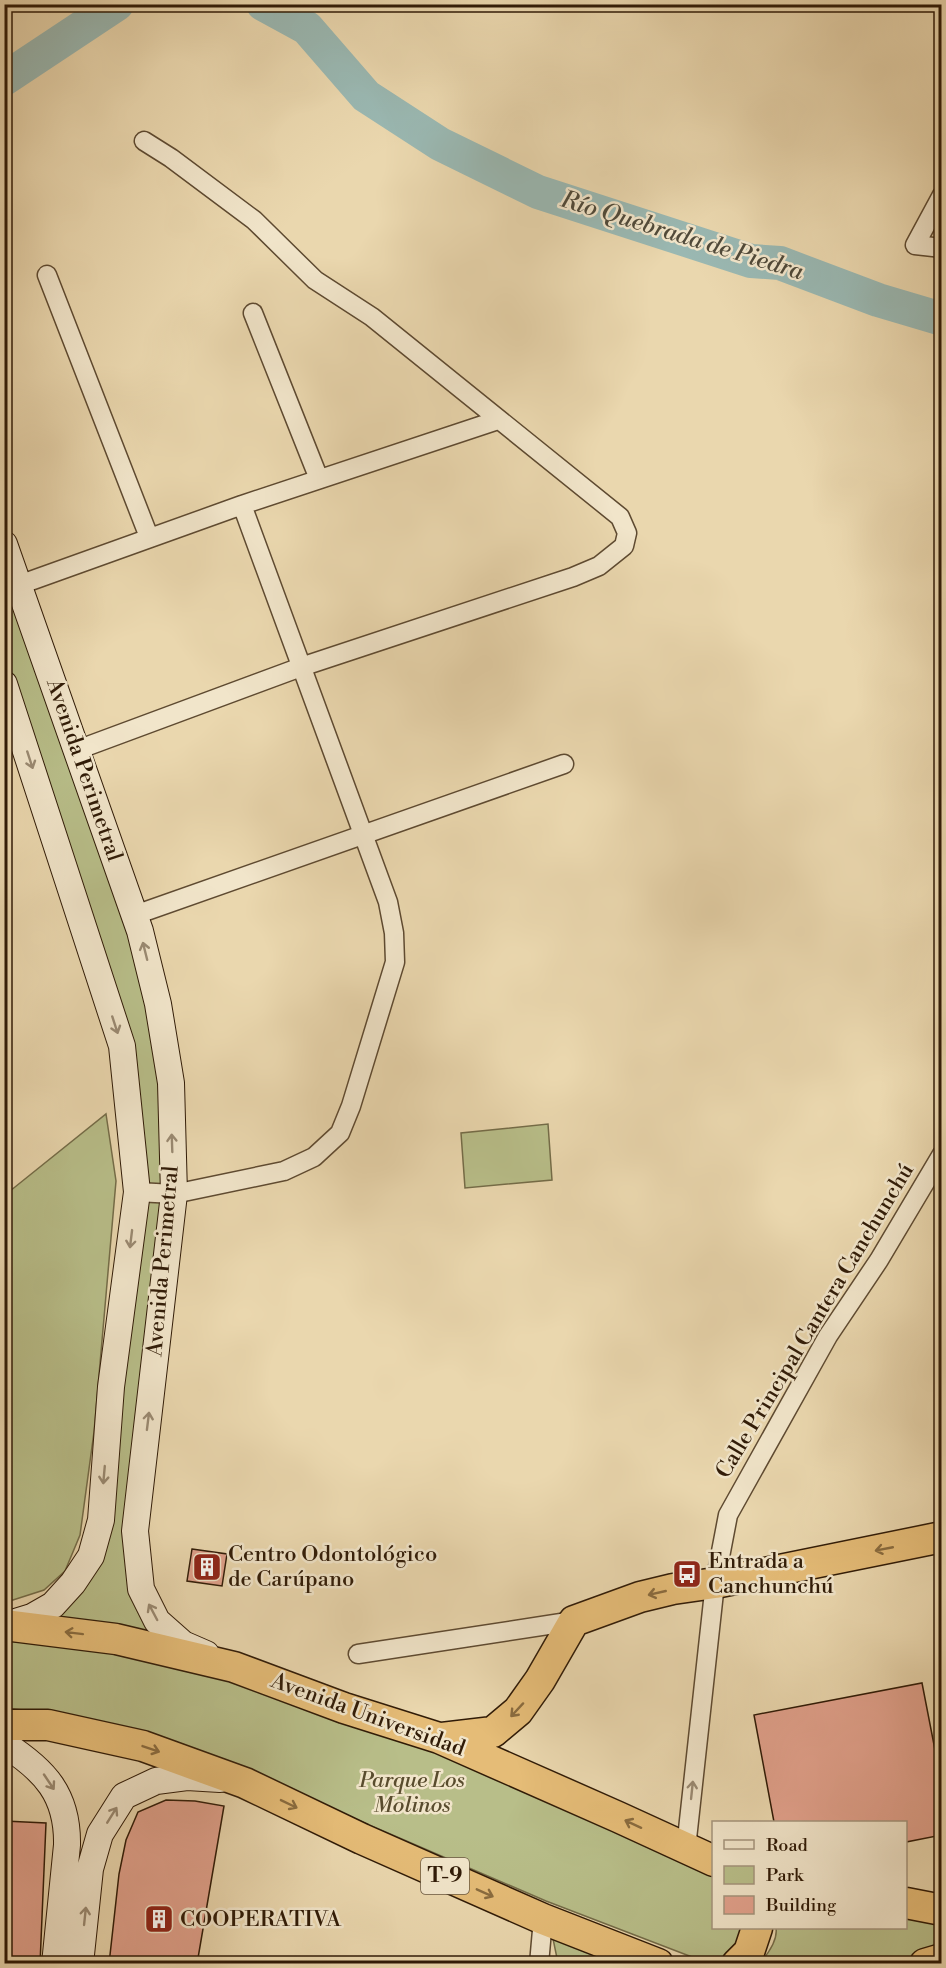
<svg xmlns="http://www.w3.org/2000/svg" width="946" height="1968" font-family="'Libre Bodoni',serif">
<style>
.green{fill:#b8be89;stroke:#746c48;stroke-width:1.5}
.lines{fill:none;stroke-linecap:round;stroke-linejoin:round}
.river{stroke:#9ab8b2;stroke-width:34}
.building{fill:#e1a18c;stroke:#301b07;stroke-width:1.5}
.minor-casing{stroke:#5e4a31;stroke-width:21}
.secondary-casing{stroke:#301b07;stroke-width:28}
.trunk-casing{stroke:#301b07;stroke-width:33}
.minor{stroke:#f1e5ca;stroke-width:18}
.secondary{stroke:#f1e5ca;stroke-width:26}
.trunk{stroke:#e5bc77;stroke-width:30}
.oneway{stroke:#9a8a72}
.oneway2{stroke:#8a6c3f}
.labels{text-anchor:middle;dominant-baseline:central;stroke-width:5;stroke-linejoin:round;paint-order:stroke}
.shield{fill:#f1e5ca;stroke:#6a5842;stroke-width:1.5}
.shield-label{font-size:21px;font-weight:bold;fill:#301b07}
.street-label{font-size:22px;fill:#301b07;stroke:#f1e5ca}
.poi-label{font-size:22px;fill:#301b07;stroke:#f1e5ca;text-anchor:start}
.park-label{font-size:22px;font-style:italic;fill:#594c2e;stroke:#f1e5ca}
.water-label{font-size:24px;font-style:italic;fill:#504a3a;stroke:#f1e5ca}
</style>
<rect width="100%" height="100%" fill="#ead7ae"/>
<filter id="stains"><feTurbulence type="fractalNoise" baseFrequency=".00333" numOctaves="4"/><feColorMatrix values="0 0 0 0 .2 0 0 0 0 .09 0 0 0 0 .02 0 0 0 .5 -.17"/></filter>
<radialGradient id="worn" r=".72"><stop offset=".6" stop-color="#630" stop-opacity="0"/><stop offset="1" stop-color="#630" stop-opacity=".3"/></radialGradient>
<path class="green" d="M 4,544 L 140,931 L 171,1083 L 141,1589 L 183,1644 L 43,1619 L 94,1570 L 137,1192 L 122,1046 L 5,684 Z
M 106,1114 L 116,1181 L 94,1432 L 80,1535 L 65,1571 L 44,1590 L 13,1600 L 5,1600 L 5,1195 Z
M 548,1124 L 552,1180 L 465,1188 L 461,1133 Z
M 4,1641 L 67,1645 L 184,1664 L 431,1750 L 713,1874 L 714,1928 L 749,1928 L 732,1955 L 709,1962 L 692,1957 L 546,1901 L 302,1796 L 50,1713 L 5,1708 Z
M 906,1911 L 941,1918 L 941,1953 L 900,1963 L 759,1964 C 768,1954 778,1941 776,1928 L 906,1928 Z
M 552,1934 L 629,1963 L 558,1963 Z"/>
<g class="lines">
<path class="river" d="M 263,4 L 307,28 L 366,96 L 440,144 L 538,192 L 751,261 L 780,263 L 878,300 L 942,319
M 4,79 L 117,4"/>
</g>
<path class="building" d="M 192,1549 L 227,1554 L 222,1586 L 187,1581 Z
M 922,1683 L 942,1786 L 942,1835 L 906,1842 L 906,1822 L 774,1822 L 754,1715 Z
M 166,1800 L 195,1801 L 224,1806 L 197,1964 L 109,1964 L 119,1874 L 126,1840 L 138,1812 Z
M 4,1821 L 46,1823 L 40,1964 L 4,1964 Z"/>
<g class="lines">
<g class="minor-casing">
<path id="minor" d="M 942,195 L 915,245 L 942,248
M 47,275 L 149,537
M 253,313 L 319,479
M 19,585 L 242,505 L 498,420
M 77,750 L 301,667 L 573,577 L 599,566 L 624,546 L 627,533 L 620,517 L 372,317 L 315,280 L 254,220 L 171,158 L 144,141
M 135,915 L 564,764
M 137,1192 L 174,1194 L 284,1171 L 314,1157 L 340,1133 L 351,1106 L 395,962 L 394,933 L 388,902 L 242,505
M 358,1654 L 574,1621
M 686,1848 L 715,1583 L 728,1515 L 828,1336 L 879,1260 L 942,1154
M 539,1964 L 543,1919"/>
</g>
<g class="secondary-casing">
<path id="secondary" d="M 4,544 L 140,931 L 158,1004 L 171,1083 L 174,1194 L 135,1531 L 141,1589 L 157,1621 L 183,1644 L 206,1654
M 4,684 L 122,1046 L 137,1192 L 111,1387 L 101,1520 L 91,1556 L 73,1583 L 53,1605 L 32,1617 L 6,1625
M 4,1744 C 45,1770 68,1795 67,1845 L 55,1964
M 80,1964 L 90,1869 L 100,1834 L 124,1796 L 156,1781 L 187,1777 L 220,1779"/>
</g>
<g class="trunk-casing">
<path id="trunk" d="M 4,1625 L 116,1639 L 234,1667 L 344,1708 L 439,1738 L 618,1817 L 714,1861
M 4,1725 L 48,1725 L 143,1746 L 245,1783 L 362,1839 L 543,1919 L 658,1964
M 442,1738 L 493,1732 L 518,1711 L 540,1680 L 574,1621 L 640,1597 L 673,1589 L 715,1583 L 942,1537
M 906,1903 L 942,1910
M 737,1964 L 749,1952 L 757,1928
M 925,1964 L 942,1959"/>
</g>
<use href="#minor" class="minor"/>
<use href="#secondary" class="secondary"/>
<use href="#trunk" class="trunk"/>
</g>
<defs><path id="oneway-shaft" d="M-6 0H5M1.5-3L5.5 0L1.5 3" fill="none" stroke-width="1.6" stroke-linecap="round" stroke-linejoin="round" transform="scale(1.5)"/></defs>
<g class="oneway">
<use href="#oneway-shaft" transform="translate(30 760) rotate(72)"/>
<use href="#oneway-shaft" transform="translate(145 951) rotate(-104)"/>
<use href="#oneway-shaft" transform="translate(115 1025) rotate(72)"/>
<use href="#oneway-shaft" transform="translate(172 1143) rotate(-92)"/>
<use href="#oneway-shaft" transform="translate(131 1239) rotate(97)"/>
<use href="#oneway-shaft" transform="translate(148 1421) rotate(-83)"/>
<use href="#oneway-shaft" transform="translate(104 1475) rotate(95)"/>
<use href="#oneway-shaft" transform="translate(153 1612) rotate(-118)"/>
<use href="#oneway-shaft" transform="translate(49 1782) rotate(56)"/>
<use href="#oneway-shaft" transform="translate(692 1790) rotate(-84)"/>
<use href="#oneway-shaft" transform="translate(112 1815) rotate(-58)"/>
<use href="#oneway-shaft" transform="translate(85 1916) rotate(-84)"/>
</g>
<g class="oneway2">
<use href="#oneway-shaft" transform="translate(884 1549) rotate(169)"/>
<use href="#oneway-shaft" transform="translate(657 1593) rotate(167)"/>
<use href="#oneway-shaft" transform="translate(74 1633) rotate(-173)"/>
<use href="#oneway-shaft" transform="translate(517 1710) rotate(133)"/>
<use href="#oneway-shaft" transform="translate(151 1749) rotate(19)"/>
<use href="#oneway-shaft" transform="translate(289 1804) rotate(26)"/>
<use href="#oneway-shaft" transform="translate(633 1824) rotate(-155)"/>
<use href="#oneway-shaft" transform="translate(485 1893) rotate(24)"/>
</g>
<defs>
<g id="building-square" transform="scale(1.5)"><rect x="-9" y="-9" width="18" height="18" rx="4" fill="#8f2418" stroke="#f1e5ca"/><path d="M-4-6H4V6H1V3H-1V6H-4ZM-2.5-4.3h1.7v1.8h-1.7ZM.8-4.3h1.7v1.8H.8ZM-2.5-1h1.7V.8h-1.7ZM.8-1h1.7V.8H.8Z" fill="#fff"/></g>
<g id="bus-square" transform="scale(1.5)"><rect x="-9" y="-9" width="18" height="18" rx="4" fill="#8f2418" stroke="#f1e5ca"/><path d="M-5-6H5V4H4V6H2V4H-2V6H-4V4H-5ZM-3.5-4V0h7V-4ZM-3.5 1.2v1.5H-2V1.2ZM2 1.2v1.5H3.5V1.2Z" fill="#fff"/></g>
</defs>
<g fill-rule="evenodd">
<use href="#building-square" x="207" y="1567"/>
<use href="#bus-square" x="687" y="1574"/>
<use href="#building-square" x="159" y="1919"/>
</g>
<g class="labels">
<rect class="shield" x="421" y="1858" width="48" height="36" rx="4.5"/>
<g class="shield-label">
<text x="445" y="1876">T-9</text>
</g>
<g class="street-label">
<text transform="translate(84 770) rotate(71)">Avenida Perimetral</text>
<text transform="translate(163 1261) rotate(-85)">Avenida Perimetral</text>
<text transform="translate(815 1321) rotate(-59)">Calle Principal Cantera Canchunchú</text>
<text transform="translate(368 1715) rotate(20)">Avenida Universidad</text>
</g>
<g class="poi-label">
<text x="228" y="1554">Centro Odontológico<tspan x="228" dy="25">de Carúpano</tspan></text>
<text x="708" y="1561">Entrada a<tspan x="708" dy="25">Canchunchú</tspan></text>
<text x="180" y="1919">COOPERATIVA</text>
</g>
<g class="park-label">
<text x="412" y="1780">Parque Los<tspan x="412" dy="25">Molinos</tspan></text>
</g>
<g class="water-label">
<text transform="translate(682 236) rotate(17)">Río Quebrada de Piedra</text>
</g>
</g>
<rect width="946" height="1968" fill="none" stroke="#ead7ae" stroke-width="24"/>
<rect x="6" y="6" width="934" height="1956" fill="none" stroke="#301b07" stroke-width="3"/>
<rect x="12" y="12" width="922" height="1944" fill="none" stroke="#301b07" stroke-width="1.5"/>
<rect x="712" y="1821" width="195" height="108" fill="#f1e5ca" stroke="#a4947c" stroke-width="1.5"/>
<rect x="724" y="1840" width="30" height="9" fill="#f1e5ca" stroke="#a4947c" stroke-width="1.5"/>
<text x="766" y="1851" font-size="18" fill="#301b07">Road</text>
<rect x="724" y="1866" width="30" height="18" fill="#b8be89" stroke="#a4947c" stroke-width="1.5"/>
<text x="766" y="1881" font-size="18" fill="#301b07">Park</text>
<rect x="724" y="1896" width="30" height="18" fill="#e1a18c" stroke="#a4947c" stroke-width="1.5"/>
<text x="766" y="1911" font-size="18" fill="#301b07">Building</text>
<rect width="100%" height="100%" filter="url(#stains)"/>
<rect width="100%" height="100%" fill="url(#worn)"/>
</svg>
